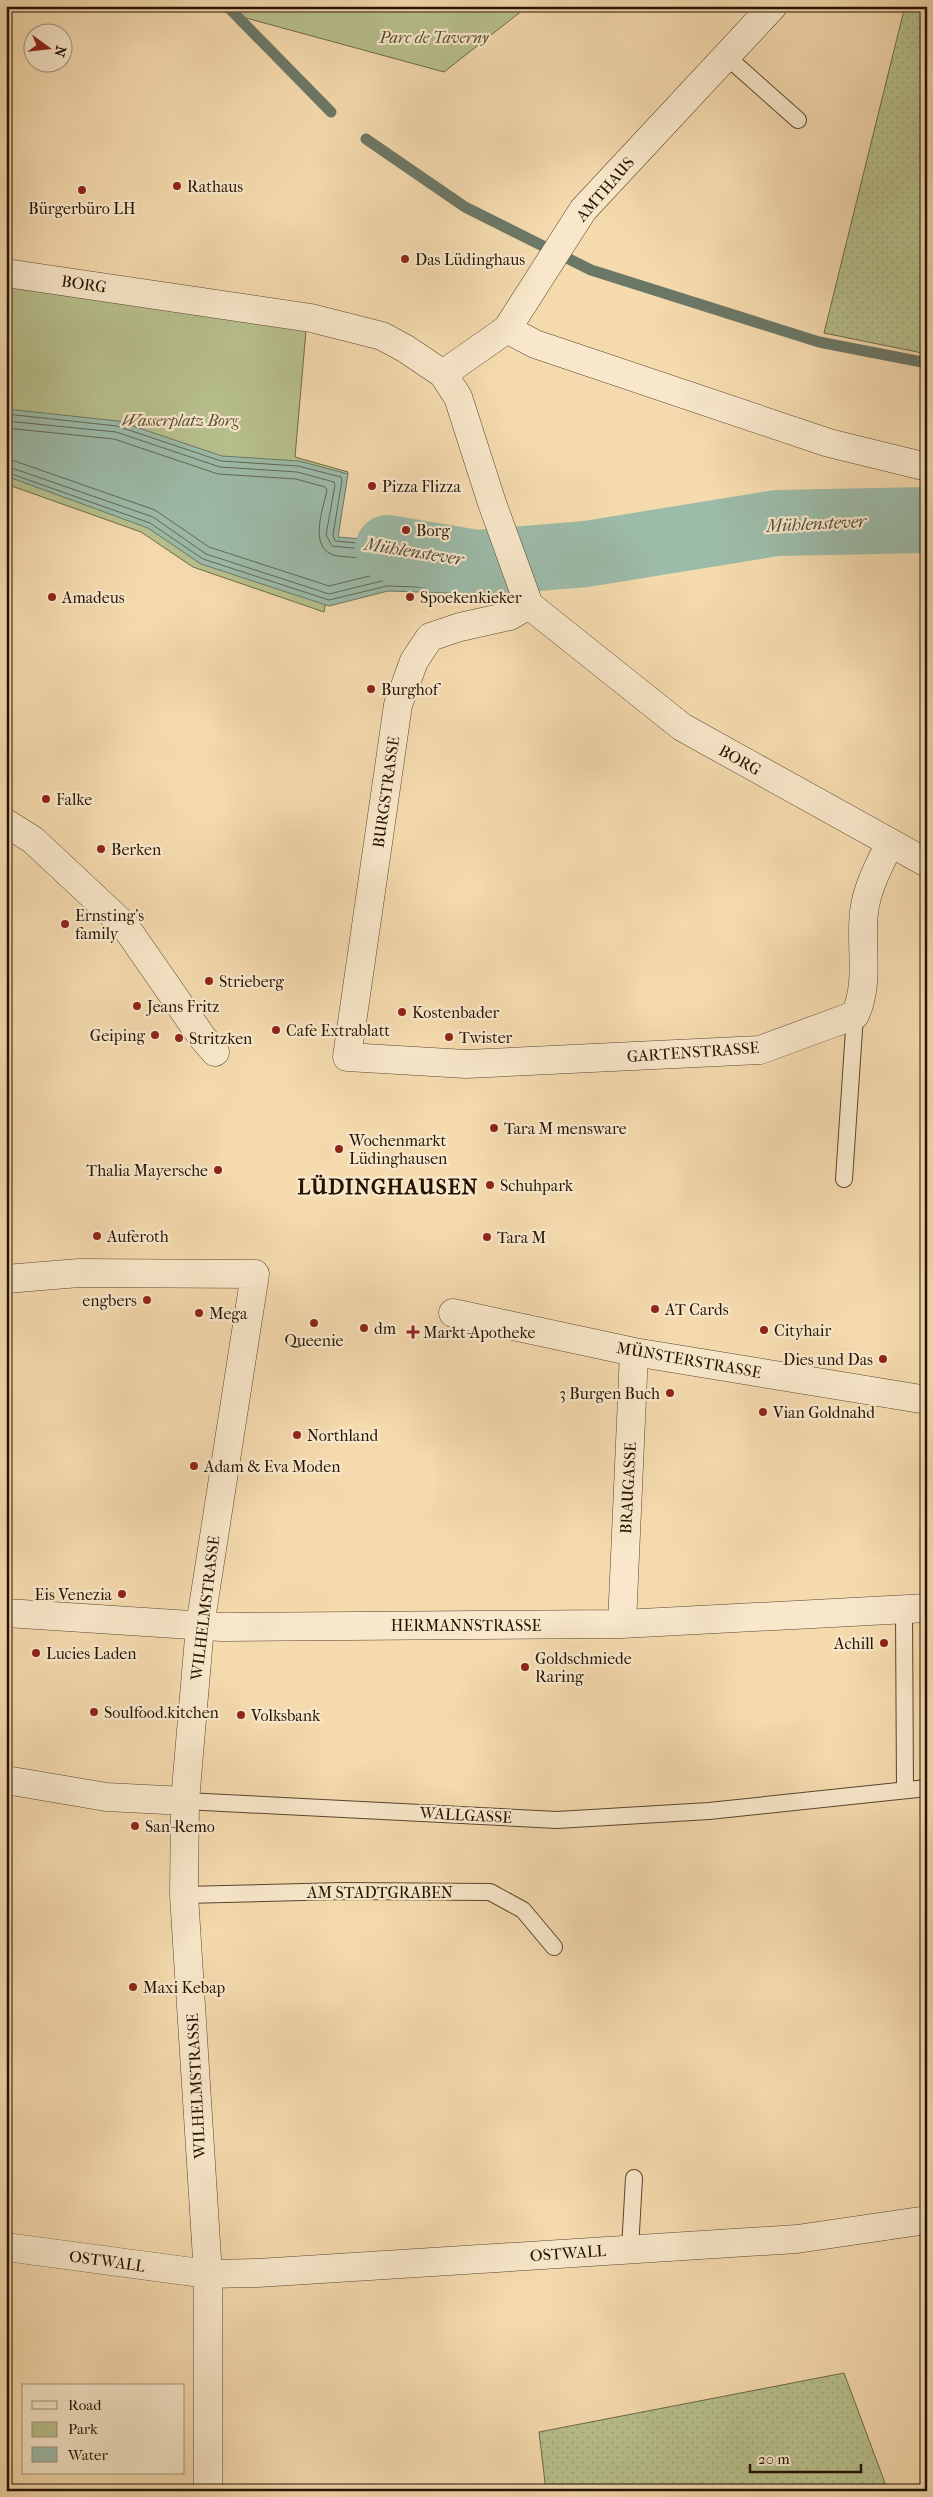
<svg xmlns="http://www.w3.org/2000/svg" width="933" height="2497" font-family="'IM FELL French Canon',serif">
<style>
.green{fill:#b7c08d;stroke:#6e6a48}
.garden{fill:url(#garden-dots);stroke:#6e6a48}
.water{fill:#9cbba9;stroke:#6c7867}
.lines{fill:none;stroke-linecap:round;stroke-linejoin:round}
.shore{stroke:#606756;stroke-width:1}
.stream{stroke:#6c7867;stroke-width:11}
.river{stroke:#9cbba9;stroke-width:66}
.lane-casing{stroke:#58452e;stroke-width:18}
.street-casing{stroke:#58452e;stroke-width:29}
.lane{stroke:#f8e7ca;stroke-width:16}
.street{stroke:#f8e7ca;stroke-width:28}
.poi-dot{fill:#8f2418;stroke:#f8e7ca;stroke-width:2}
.labels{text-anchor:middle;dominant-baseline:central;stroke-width:4.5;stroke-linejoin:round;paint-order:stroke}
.park-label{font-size:16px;font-style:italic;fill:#575033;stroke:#f8e7ca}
.poi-label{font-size:16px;fill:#241303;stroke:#f8e7ca;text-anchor:start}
.street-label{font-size:16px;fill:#241303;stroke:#f8e7ca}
.water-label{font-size:18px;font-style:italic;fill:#4e4e3d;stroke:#f8e7ca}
.district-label{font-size:21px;font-weight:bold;letter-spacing:1px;fill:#241303;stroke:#f8e7ca}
</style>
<defs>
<pattern id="garden-dots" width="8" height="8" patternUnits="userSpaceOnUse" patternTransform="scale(1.25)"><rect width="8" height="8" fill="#b7c08d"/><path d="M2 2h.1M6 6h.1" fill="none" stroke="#9da478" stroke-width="1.8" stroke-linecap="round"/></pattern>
</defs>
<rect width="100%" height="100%" fill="#f4daad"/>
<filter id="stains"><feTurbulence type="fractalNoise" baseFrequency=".004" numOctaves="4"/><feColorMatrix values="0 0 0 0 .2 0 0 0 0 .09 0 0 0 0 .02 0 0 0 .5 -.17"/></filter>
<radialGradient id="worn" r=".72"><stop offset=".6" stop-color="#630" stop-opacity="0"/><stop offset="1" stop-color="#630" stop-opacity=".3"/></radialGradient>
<path class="green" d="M 202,6 L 528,6 L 444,72 Z
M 6,276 L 307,319 L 295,457 L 348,472 L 324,612 L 193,567 L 141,532 L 6,484 Z"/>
<path class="garden" d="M 905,6 L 927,6 L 927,354 L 824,333 Z
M 844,2373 L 888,2491 L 546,2491 L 539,2432 Z"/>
<path class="water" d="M 6,409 L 118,421 L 222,456 L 299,461 L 348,474 L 338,537 L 472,548 L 487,586 L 479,594 L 388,591 L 329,606 L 201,564 L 148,528 L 6,476 Z"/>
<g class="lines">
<path class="shore" d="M 6,414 L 117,426 L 221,461 L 298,466 L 341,477 L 342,480 L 333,535 L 335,541 L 467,553 L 480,585 L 476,589 L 387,586 L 329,600 L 203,559 L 150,523 L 6,472
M 6,421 L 116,432 L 220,467 L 297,472 L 334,482 L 335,485 L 326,535 L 332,546 L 463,559 L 472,580 L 469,582 L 386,580 L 329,594 L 206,554 L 153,517 L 6,466
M 6,428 L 114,439 L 218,474 L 296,479 L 325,487 L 327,490 C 323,510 307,550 337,556 L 457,566 L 461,573 L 458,575 L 386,572 L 329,586 L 209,547 L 155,510 L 6,458"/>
<path class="stream" d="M 227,6 L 331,112
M 366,139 L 465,207 L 591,270 L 819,342 L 927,363"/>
<path class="river" d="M 388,548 L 477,563 L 586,554 L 777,523 L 927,520"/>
<g class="lane-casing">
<path id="lane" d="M 726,56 L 798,120
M 844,1179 L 855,1015
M 904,1610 L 905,1790
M 185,1801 L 557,1820 L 709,1811 L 927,1788
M 184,1895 L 343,1891 L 490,1892 L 523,1910 L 554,1947
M 630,2249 L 634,2178"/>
</g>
<g class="street-casing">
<path id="street" d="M 6,273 L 311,318 L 382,336 L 406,349 L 443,374 L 458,397 L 492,503 L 529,605 L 682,727 L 927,863
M 507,329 L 535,344 L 829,443 L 927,467
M 443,374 L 507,329 L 583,210 L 773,6
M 529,605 L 510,616 L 460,627 L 430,637 L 414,661 L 398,705 L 347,1057 L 466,1064 L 760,1050 L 855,1015 C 870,983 860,946 864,912 C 867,887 880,864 890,843
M 6,823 L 33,840 L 125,926 L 202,1037 L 215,1052
M 6,1279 L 79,1273 L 255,1274 L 200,1626 L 185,1801 L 184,1895 L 208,2274 L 208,2491
M 453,1313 L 634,1352 L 927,1400
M 6,1613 L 222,1627 L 622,1624 L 927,1608
M 622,1624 L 634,1352
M 6,1780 L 106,1797 L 185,1801
M 6,2247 L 208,2274 L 258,2273 L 797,2239 L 927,2220"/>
</g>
<use href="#lane" class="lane"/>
<use href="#street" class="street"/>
</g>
<g class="poi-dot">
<circle cx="177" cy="186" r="5"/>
<circle cx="82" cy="190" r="5"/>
<circle cx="405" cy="259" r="5"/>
<circle cx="372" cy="486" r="5"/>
<circle cx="406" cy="530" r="5"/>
<circle cx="52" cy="597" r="5"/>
<circle cx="410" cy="597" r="5"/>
<circle cx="371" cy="689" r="5"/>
<circle cx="46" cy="799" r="5"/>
<circle cx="101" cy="849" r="5"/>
<circle cx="65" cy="924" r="5"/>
<circle cx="209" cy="981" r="5"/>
<circle cx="137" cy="1006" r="5"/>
<circle cx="402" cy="1012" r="5"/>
<circle cx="276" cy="1030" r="5"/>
<circle cx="155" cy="1035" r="5"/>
<circle cx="449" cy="1037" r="5"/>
<circle cx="179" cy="1038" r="5"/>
<circle cx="494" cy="1128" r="5"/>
<circle cx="339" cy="1149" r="5"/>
<circle cx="218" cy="1170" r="5"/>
<circle cx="490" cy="1185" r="5"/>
<circle cx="97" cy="1236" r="5"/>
<circle cx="487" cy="1237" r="5"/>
<circle cx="147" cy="1300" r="5"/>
<circle cx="655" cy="1309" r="5"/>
<circle cx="199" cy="1313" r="5"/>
<circle cx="314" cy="1323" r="5"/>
<circle cx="364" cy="1328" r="5"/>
<circle cx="764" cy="1330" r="5"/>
<path d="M410.5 1324.5h5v5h5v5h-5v5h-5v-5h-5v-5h5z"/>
<circle cx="883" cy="1359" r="5"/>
<circle cx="670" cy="1393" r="5"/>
<circle cx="763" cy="1412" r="5"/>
<circle cx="297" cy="1435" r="5"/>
<circle cx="194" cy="1466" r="5"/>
<circle cx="122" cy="1594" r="5"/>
<circle cx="884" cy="1643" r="5"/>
<circle cx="36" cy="1653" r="5"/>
<circle cx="525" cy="1667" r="5"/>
<circle cx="94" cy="1712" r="5"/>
<circle cx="241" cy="1715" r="5"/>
<circle cx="135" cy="1826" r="5"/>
<circle cx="133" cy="1987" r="5"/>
</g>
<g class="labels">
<g class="park-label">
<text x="434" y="37">Parc de Taverny</text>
<text x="180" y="420">Wasserplatz Borg</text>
</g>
<g class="poi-label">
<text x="187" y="186">Rathaus</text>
<text x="82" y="208" text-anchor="middle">Bürgerbüro LH</text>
<text x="415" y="259">Das Lüdinghaus</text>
<text x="382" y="486">Pizza Flizza</text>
<text x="416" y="530">Borg</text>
<text x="62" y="597">Amadeus</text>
<text x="420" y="597">Spoekenkieker</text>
<text x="381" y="689">Burghof</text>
<text x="56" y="799">Falke</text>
<text x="111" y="849">Berken</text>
<text x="75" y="915">Ernsting's<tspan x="75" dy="18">family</tspan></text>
<text x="219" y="981">Strieberg</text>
<text x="147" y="1006">Jeans Fritz</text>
<text x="412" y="1012">Kostenbader</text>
<text x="286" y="1030">Cafe Extrablatt</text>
<text x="145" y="1035" text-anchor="end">Geiping</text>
<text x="459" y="1037">Twister</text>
<text x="189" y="1038">Stritzken</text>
<text x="504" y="1128">Tara M mensware</text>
<text x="349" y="1140">Wochenmarkt<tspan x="349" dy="18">Lüdinghausen</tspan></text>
<text x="208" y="1170" text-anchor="end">Thalia Mayersche</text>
<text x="500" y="1185">Schuhpark</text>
<text x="107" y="1236">Auferoth</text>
<text x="497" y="1237">Tara M</text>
<text x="137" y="1300" text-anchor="end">engbers</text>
<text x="665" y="1309">AT Cards</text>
<text x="209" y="1313">Mega</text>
<text x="374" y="1328">dm</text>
<text x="774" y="1330">Cityhair</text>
<text x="423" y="1332">Markt-Apotheke</text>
<text x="314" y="1340" text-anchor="middle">Queenie</text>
<text x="873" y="1359" text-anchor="end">Dies und Das</text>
<text x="660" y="1393" text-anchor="end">3 Burgen Buch</text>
<text x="773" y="1412">Vian Goldnahd</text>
<text x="307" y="1435">Northland</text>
<text x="204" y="1466">Adam &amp; Eva Moden</text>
<text x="112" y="1594" text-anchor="end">Eis Venezia</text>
<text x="874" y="1643" text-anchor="end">Achill</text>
<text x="46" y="1653">Lucies Laden</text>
<text x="535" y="1658">Goldschmiede<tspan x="535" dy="18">Raring</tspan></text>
<text x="104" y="1712">Soulfood.kitchen</text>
<text x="251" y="1715">Volksbank</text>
<text x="145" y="1826">San-Remo</text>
<text x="143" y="1987">Maxi Kebap</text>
</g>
<g class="street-label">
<text transform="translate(605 189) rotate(-49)">AMTHAUS</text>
<text transform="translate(84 284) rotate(8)">BORG</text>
<text transform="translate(740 760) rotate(29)">BORG</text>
<text transform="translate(386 792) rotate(-82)">BURGSTRASSE</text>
<text transform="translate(693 1052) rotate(-4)">GARTENSTRASSE</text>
<text transform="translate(689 1360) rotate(10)">MÜNSTERSTRASSE</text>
<text transform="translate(628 1488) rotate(-87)">BRAUGASSE</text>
<text transform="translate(205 1608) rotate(-83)">WILHELMSTRASSE</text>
<text x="466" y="1625">HERMANNSTRASSE</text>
<text transform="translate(466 1815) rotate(3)">WALLGASSE</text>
<text x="380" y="1892">AM STADTGRABEN</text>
<text transform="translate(196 2086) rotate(-93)">WILHELMSTRASSE</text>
<text transform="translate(568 2253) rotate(-4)">OSTWALL</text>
<text transform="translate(107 2261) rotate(8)">OSTWALL</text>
</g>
<g class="water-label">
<text transform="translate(816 524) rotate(-3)">Mühlenstever</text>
<text transform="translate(414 552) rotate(9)">Mühlenstever</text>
</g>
<g class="district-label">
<text x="388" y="1187">LÜDINGHAUSEN</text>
</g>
</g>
<rect width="933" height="2497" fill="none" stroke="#f4daad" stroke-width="25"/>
<rect x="8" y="8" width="918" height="2482" fill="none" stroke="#241303" stroke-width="2.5"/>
<rect x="12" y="12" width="908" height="2472" fill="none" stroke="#241303"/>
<rect x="22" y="2384" width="162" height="90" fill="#f8e7ca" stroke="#a3927a"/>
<rect x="32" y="2401" width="25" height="8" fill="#f8e7ca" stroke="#a3927a"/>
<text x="68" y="2410" font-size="15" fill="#241303">Road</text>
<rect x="32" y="2422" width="25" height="15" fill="#b7c08d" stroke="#a3927a"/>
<text x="68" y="2434" font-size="15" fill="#241303">Park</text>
<rect x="32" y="2447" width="25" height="15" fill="#9cbba9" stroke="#a3927a"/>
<text x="68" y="2460" font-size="15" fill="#241303">Water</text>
<g transform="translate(48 48) rotate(105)"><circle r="24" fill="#f8e7ca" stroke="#a3927a"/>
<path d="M0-4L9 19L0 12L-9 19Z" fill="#8f2418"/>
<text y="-8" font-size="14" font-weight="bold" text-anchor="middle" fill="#241303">N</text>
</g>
<path d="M750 2464v8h111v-8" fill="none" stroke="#241303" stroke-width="2.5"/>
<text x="758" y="2464" font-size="15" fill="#241303" stroke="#f8e7ca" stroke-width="4" paint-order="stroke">20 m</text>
<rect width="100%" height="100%" filter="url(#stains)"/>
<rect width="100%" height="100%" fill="url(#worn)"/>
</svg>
